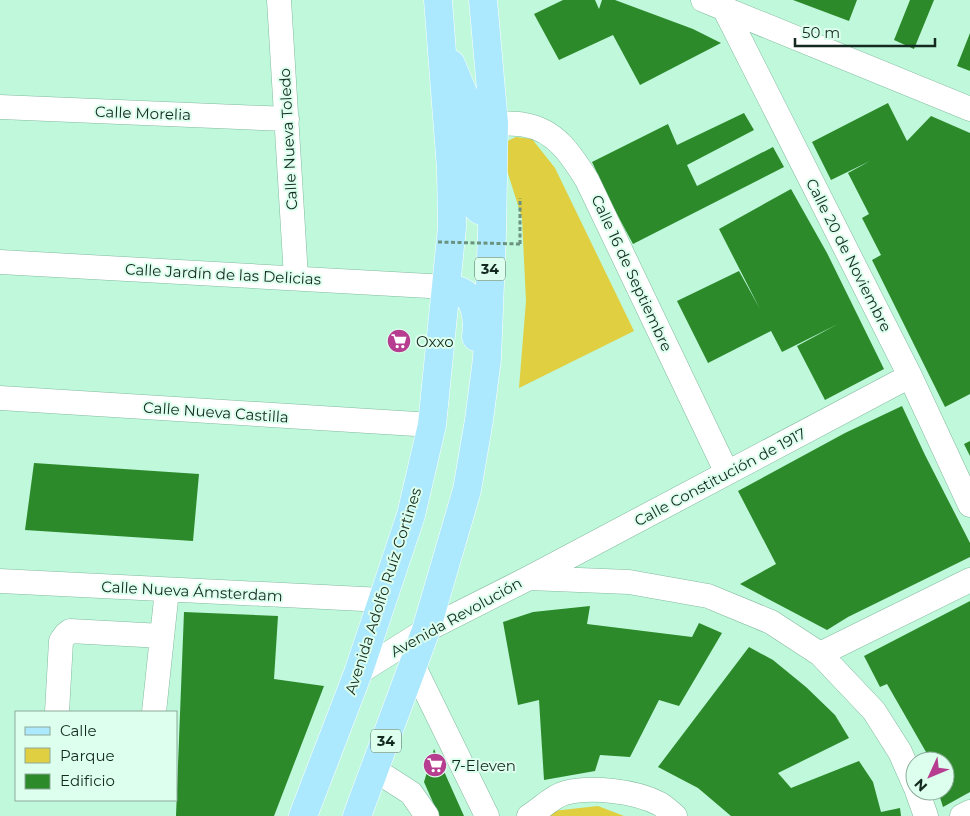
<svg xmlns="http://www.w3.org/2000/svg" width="970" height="816" font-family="Montserrat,sans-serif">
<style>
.green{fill:#dfcf41}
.building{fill:#2d8a2a}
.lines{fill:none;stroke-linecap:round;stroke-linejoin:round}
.minor-casing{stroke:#83ba9f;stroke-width:25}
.major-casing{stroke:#fff;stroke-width:29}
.path{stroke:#6a927f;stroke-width:3;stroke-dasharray:4 2.5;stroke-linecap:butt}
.minor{stroke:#fff;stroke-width:24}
.major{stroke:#ade9fe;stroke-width:28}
.path-bridge{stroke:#6a927f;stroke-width:3;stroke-dasharray:4 2.5;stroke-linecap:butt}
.labels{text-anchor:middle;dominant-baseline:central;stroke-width:4;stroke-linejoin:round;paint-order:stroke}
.shield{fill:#ddffed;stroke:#506a5e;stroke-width:1}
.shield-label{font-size:14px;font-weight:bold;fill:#142a20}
.street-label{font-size:15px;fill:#142a20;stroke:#ddffed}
.poi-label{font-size:15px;fill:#142a20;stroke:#ddffed;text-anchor:start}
</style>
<rect width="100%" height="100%" fill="#bff8db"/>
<path class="green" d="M 516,137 L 532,139 L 555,168 L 634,331 L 519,388 L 526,301 L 522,218 L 506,167 L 503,143 Z
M 598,806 L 624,816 L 542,816 L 553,811 Z"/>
<path class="building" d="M 563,0 L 595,0 L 599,9 L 602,0 L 615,0 L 693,29 L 721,43 L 640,85 L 613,35 L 559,60 L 534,14 Z
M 793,0 L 857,0 L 849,21 Z
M 910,0 L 934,0 L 914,49 L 894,40 Z
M 970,33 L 970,71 L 957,66 Z
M 888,103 L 907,141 L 931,116 L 970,133 L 970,394 L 945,407 L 872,260 L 881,255 L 862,218 L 869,214 L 848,173 L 870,161 L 831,180 L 812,142 Z
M 744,113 L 754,130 L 687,165 L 697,186 L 773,147 L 784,167 L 633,244 L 612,205 L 592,162 L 668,124 L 677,145 Z
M 791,189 L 827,253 L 884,369 L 825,400 L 797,346 L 838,324 L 782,352 L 771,331 L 708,363 L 677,301 L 739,271 L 760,309 L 719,229 Z
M 902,406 L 925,455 L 970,543 L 970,557 L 848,617 L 827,630 L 740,584 L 776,564 L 738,491 L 845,433 Z
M 970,441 L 970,456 L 964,444 Z
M 34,463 L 199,474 L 193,541 L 25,530 Z
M 970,601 L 970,792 L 943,807 L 938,791 L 945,791 L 945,761 L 929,761 L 926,752 L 887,684 L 880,687 L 864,656 Z
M 590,606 L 587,624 L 692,637 L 699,623 L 722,633 L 679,706 L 659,700 L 630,757 L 600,755 L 595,771 L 544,780 L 539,700 L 518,705 L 503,622 L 533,612 Z
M 184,612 L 278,616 L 274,679 L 324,686 L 274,816 L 176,816 Z
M 749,647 L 773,660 L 806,687 L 835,715 L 849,738 L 778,773 L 791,788 L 859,761 L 873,782 L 881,812 L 900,808 L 901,816 L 731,816 L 698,788 L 658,767 Z
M 434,749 L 464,816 L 439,816 L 424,782 Z"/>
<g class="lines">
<g class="minor-casing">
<path id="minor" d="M 279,0 L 296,277
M 703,0 L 970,109
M 724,8 L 910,376 L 970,505
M 0,107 L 287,119
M 494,123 C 504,124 515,123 525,125 C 556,130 572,156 587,180 L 727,473
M 0,262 L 447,287
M 0,398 L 432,425
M 529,578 L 629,582 L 708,596 L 771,622 L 820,654 L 874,711 L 900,752 L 915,786
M 0,581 L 383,600
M 820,654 L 970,580
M 414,667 L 487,816
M 358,673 L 426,630 L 529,578 L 910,376
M 57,712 L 61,641 L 66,634 L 70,631 L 162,636
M 154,712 L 167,590
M 375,770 L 411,793 L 427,816
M 917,791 L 926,816
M 529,816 C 541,809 551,797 565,793 C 590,786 636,791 660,804 C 665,807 670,812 675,816
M 962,816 L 970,812"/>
</g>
<g class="major-casing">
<path id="major" d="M 451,64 L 466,100 L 471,124 L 475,205 C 479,212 484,212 492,212
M 447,287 C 452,289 458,290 462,292 C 477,300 478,322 476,337
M 303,816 L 358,673 L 411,515 L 432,425 L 452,227 L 451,169 L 438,0
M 357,816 L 426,630 L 467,490 L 479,420 L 487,359 L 492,233 L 494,123 L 483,0"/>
</g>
<path class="path" d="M 520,244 L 520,198"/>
<use href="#minor" class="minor"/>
<use href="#major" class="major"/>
<path class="path-bridge" d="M 438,242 L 520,244"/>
</g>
<defs>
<g id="supermarket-disc" transform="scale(1.25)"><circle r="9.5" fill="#b73d90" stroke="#ddffed"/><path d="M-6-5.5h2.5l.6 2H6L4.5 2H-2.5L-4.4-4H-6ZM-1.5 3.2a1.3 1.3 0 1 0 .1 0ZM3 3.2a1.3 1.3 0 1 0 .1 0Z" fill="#fff"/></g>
</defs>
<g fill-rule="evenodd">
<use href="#supermarket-disc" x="399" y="341"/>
<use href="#supermarket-disc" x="435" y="765"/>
</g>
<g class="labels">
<g class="shield">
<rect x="475" y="257.5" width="30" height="23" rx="4"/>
<rect x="371" y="729.5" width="30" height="23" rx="4"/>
</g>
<g class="shield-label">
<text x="490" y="269">34</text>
<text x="386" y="741">34</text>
</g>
<g class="street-label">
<text transform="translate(143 113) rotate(2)">Calle Morelia</text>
<text transform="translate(288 139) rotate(-93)">Calle Nueva Toledo</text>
<text transform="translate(849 255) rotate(63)">Calle 20 de Noviembre</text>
<text transform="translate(632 273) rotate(65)">Calle 16 de Septiembre</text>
<text transform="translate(223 274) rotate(3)">Calle Jardín de las Delicias</text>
<text transform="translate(216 412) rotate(4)">Calle Nueva Castilla</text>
<text transform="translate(720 477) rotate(-28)">Calle Constitución de 1917</text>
<text transform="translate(192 591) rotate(3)">Calle Nueva Ámsterdam</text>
<text transform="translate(383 591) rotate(-72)">Avenida Adolfo Ruíz Cortines</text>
<text transform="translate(456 617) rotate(-29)">Avenida Revolución</text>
</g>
<g class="poi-label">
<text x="416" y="341">Oxxo</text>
<text x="452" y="765">7-Eleven</text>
</g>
</g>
<rect x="15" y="711" width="162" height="90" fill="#ddffed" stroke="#8daa9b"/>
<rect x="25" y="727" width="25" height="8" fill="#ade9fe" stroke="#8daa9b"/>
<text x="60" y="736" font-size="15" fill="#142a20">Calle</text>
<rect x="25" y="748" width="25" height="15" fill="#dfcf41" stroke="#8daa9b"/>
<text x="60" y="761" font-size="15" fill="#142a20">Parque</text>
<rect x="25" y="774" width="25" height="15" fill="#2d8a2a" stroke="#8daa9b"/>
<text x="60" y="786" font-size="15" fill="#142a20">Edificio</text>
<g transform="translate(930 776) rotate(226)"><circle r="24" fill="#ddffed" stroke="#8daa9b"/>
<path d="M0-4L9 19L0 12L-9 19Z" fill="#b73d90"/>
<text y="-8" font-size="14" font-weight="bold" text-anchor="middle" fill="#142a20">N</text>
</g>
<path d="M795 38v8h140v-8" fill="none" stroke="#142a20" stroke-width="2.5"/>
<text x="802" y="38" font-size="15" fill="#142a20" stroke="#ddffed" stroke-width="4" paint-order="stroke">50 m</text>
</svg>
